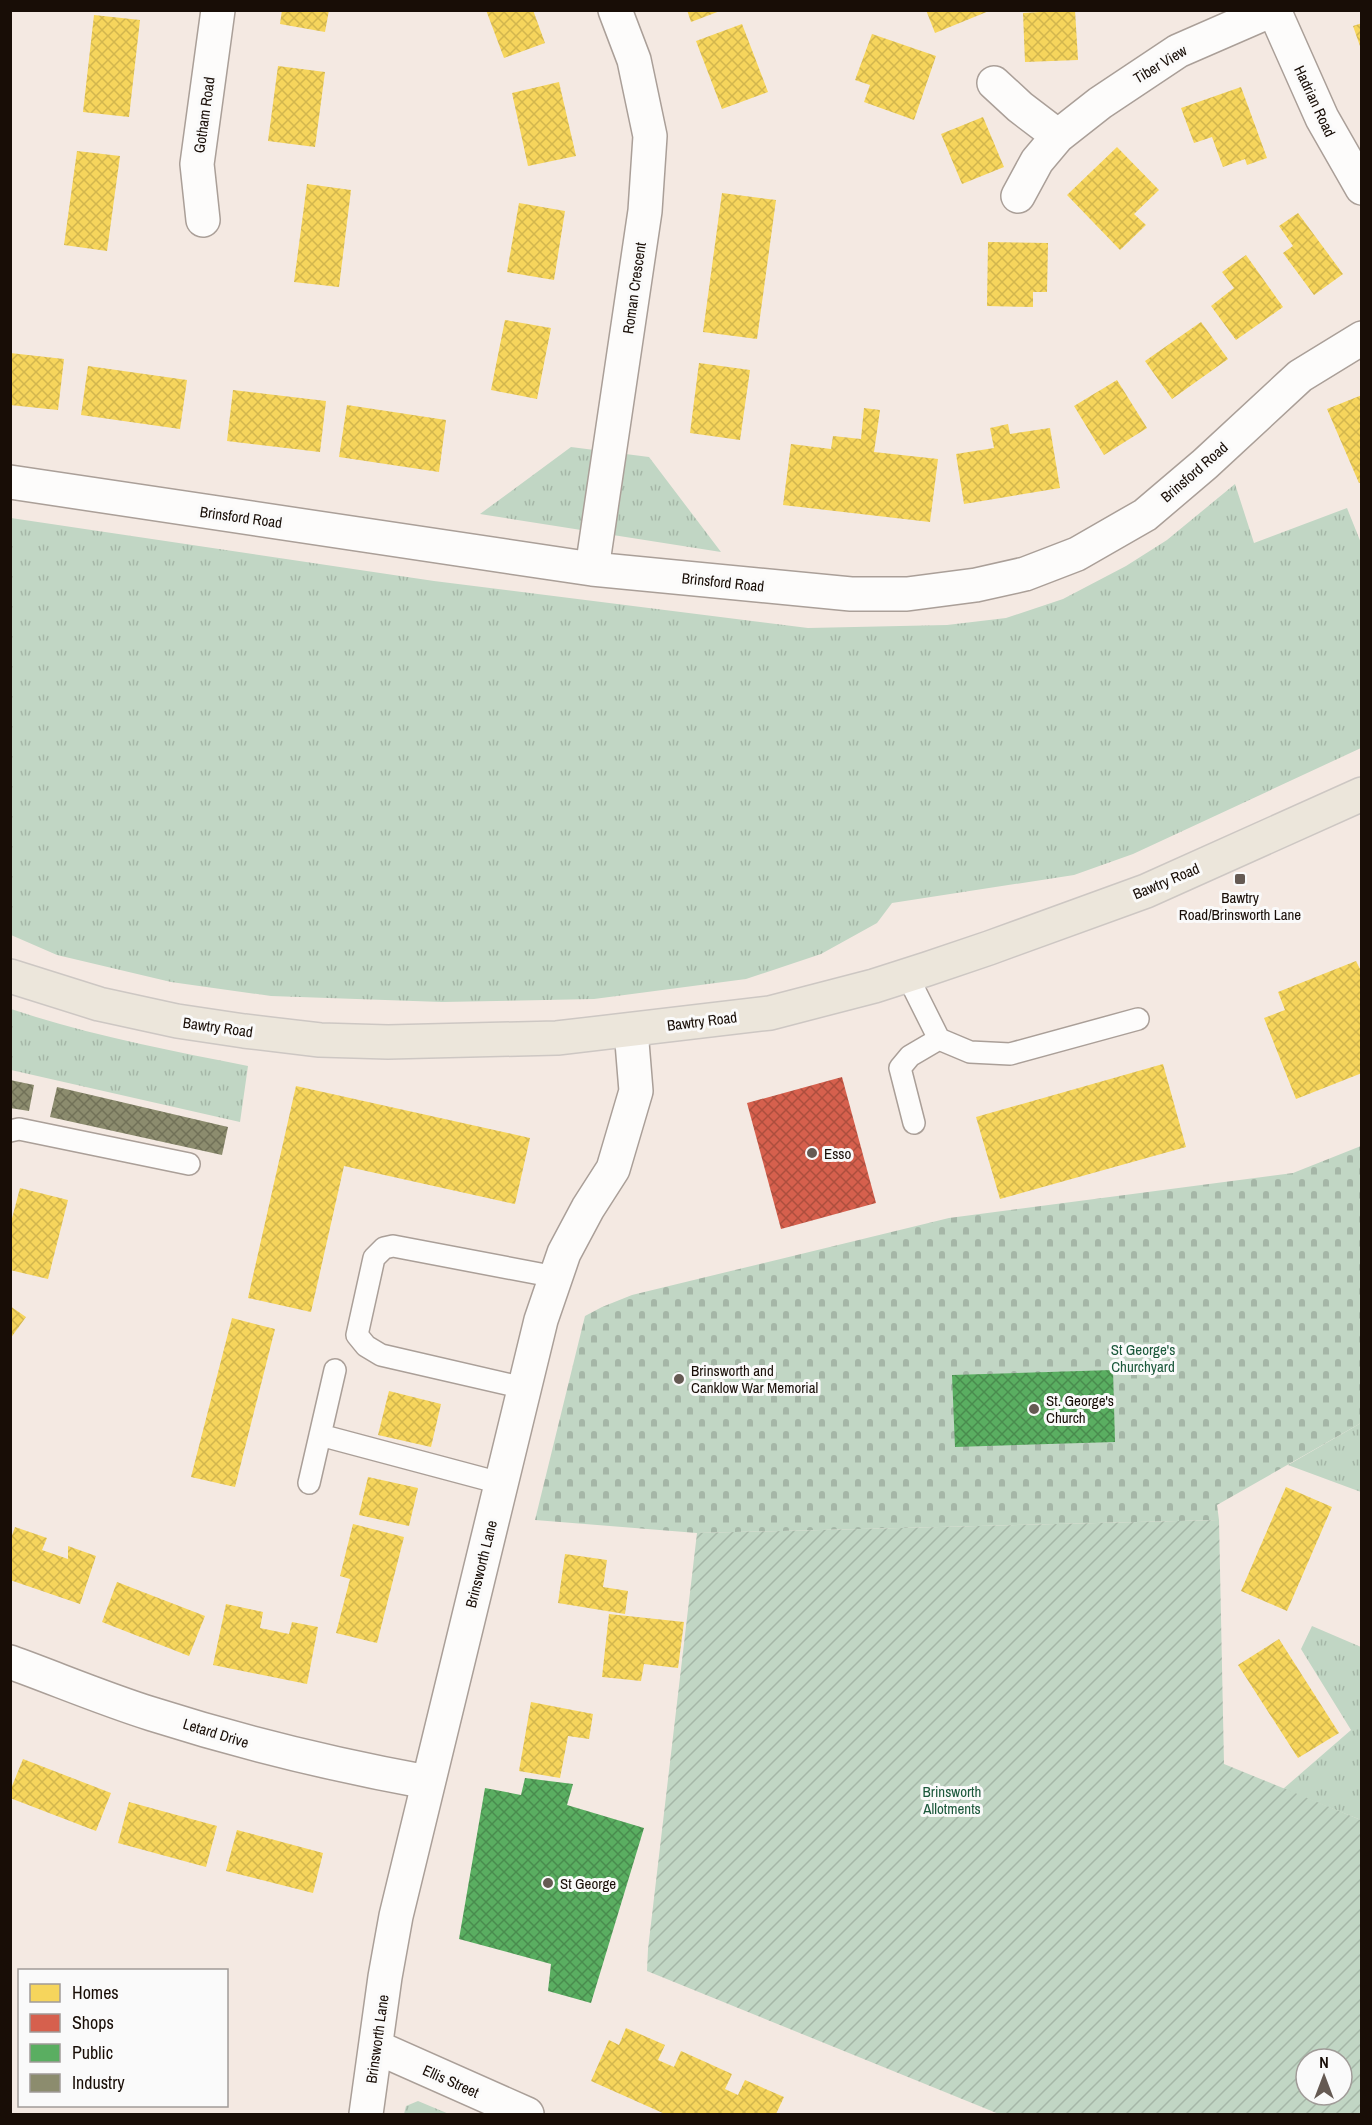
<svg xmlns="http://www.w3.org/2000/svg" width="1372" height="2125" font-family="'Archivo Narrow',sans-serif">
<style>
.grass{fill:url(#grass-tufts)}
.cemetery{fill:url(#cemetery-stones)}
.garden{fill:url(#garden-furrows);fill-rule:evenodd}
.homes{fill:url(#homes-cross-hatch)}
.shops{fill:url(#shops-cross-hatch)}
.public{fill:url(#public-cross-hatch)}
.industry{fill:url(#industry-cross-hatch)}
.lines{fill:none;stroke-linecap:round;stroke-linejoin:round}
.lane-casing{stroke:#aa9f98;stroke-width:24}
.street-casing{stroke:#aa9f98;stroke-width:36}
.secondary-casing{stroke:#aa9f98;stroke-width:36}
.primary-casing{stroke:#cdc7c3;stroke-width:36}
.lane{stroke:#fdfcfb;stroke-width:21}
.street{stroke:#fdfcfb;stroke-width:33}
.secondary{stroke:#fdfcfb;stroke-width:33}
.primary{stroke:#ece6db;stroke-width:33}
.poi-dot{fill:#655a53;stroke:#fafafa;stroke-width:2}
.labels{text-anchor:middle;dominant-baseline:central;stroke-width:6;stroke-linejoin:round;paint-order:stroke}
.street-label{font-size:15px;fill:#180d06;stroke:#fafafa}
.poi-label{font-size:15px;fill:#180d06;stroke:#fafafa;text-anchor:start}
.park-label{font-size:15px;fill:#1b583b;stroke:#fafafa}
</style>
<defs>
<pattern id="grass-tufts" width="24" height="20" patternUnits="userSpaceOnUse" patternTransform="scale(1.5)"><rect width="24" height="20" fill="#c1d6c4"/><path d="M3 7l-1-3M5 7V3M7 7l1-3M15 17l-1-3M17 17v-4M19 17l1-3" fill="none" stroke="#a5b6a7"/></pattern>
<pattern id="cemetery-stones" width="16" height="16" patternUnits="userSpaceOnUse" patternTransform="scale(1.5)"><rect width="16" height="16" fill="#c1d6c4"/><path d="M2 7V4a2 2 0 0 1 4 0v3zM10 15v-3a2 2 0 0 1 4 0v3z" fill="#a5b6a7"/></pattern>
<pattern id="garden-furrows" width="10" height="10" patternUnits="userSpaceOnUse" patternTransform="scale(1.5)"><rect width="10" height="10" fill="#c1d6c4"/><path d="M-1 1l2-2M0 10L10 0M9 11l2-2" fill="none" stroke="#a5b6a7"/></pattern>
<pattern id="homes-cross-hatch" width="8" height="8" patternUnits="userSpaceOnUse" patternTransform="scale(1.5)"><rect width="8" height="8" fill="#f6d55c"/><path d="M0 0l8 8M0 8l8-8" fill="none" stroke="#d2b64e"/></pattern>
<pattern id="shops-cross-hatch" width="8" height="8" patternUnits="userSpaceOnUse" patternTransform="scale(1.5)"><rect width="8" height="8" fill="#d6604d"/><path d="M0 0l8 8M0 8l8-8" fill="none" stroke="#ad4e3e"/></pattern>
<pattern id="public-cross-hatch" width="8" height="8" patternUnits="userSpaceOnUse" patternTransform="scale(1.5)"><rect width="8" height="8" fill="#5aae61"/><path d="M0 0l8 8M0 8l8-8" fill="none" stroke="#498c4e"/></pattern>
<pattern id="industry-cross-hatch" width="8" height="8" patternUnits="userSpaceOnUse" patternTransform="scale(1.5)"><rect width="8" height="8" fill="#8c8c6e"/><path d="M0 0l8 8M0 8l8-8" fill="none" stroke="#717158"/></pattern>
</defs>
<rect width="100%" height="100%" fill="#f4e9e2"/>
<path class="grass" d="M 571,447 L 649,457 L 721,552 L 480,514 Z
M 1235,484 L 1254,543 L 1347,508 L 1361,543 L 1361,748 L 1133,854 L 1074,875 L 892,903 L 877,923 L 821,954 L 746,979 L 594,999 L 442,1002 L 271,996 L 171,982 L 57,955 L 11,935 L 11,518 L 434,581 L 808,628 L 947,625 L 1006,618 L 1063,599 L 1126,566 L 1167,540 Z
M 11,1009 C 88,1035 168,1050 248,1066 L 240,1122 L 11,1070 Z
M 1361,1423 L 1361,1492 L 1288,1465 Z
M 1312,1626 L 1361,1647 L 1361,1820 L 1283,1789 L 1351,1730 L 1301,1649 Z
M 418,2101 L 449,2114 L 404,2114 L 406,2106 Z"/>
<path class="cemetery" d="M 1361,1146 L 1361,1423 L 1217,1505 L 1219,1520 L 697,1533 L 535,1520 L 585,1316 L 602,1307 L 632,1295 L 949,1218 L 1293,1173 Z"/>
<path class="garden" d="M 1219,1520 L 1224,1764 L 1361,1820 L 1361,2114 L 999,2114 L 647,1971 L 648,1949 L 697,1533 ZM 1306,2059 L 1342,2059 L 1342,2095 L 1306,2095 Z"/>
<path class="homes" d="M 282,10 L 329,10 L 325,32 L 280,24 Z
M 486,10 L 533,10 L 545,43 L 504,58 Z
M 687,10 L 720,10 L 720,11 L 691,22 Z
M 926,10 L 989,10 L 989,11 L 935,33 Z
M 1075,10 L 1078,60 L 1025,62 L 1023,13 Z
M 94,15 L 140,20 L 129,117 L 83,112 Z
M 1362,23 L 1362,49 L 1361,49 L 1353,26 Z
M 742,24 L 768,92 L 722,109 L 696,41 Z
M 872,34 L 936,56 L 914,120 L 864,102 L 870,85 L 855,80 Z
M 278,66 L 325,72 L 315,147 L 268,141 Z
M 559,82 L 576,156 L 528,166 L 512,93 Z
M 1241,87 L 1267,158 L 1247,165 L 1245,159 L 1223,167 L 1212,137 L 1194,143 L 1181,108 Z
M 983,117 L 1004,167 L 962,184 L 941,134 Z
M 1117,147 L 1159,190 L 1134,214 L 1146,225 L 1120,250 L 1067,195 Z
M 77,151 L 120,156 L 107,251 L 64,245 Z
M 307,184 L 351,190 L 339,287 L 294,282 Z
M 722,193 L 776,200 L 757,339 L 703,332 Z
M 519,203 L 565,211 L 554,280 L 507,272 Z
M 1298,213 L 1343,274 L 1314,295 L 1283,253 L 1293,246 L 1279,226 Z
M 988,242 L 1048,243 L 1047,292 L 1033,292 L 1033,307 L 987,306 Z
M 1246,255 L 1283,307 L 1236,340 L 1211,306 L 1234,288 L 1222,272 Z
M 505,320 L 551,328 L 537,399 L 491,390 Z
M 1201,322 L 1228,359 L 1172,399 L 1145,361 Z
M 10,353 L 64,359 L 58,410 L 10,405 Z
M 699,363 L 750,370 L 740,440 L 690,433 Z
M 88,366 L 187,380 L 180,429 L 81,415 Z
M 1117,380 L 1147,428 L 1104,455 L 1074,406 Z
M 233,390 L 326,401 L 320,452 L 227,441 Z
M 1362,395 L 1362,482 L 1359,483 L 1327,409 Z
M 347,405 L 446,420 L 439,472 L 339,457 Z
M 864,408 L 880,410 L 874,452 L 938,459 L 930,522 L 783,505 L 791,444 L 831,449 L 833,436 L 861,439 Z
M 1008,424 L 1010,434 L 1050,428 L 1060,488 L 964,504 L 956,454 L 994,448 L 990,428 Z
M 1356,961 L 1362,973 L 1362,1073 L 1296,1099 L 1264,1018 L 1285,1010 L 1278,992 Z
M 1163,1064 L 1186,1147 L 1000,1199 L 976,1117 Z
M 296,1086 L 530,1138 L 515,1204 L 344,1166 L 311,1312 L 248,1298 Z
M 20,1188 L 68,1200 L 48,1279 L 10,1270 L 10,1226 Z
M 10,1306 L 26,1317 L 10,1339 Z
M 232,1318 L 275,1329 L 235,1487 L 191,1477 Z
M 389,1391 L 441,1404 L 431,1447 L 378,1435 Z
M 368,1477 L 418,1488 L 409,1526 L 359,1515 Z
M 1286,1487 L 1332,1507 L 1287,1611 L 1241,1591 Z
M 353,1524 L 404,1537 L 377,1643 L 336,1633 L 350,1579 L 340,1576 Z
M 15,1527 L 47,1538 L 42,1550 L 68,1559 L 68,1546 L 96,1556 L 80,1604 L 10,1580 L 10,1541 Z
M 565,1554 L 607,1560 L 603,1587 L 628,1591 L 625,1614 L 558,1603 Z
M 117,1582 L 205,1616 L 189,1656 L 102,1622 Z
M 226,1604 L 263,1612 L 260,1628 L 289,1634 L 292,1622 L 318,1627 L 307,1684 L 213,1665 Z
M 609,1614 L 684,1622 L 678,1668 L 644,1664 L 641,1681 L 602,1677 Z
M 1279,1639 L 1339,1733 L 1298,1758 L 1238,1665 Z
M 531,1702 L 593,1714 L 589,1739 L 568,1736 L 560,1778 L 519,1771 Z
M 23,1759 L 111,1793 L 96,1831 L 10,1798 L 10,1791 Z
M 129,1802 L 217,1826 L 206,1867 L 118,1843 Z
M 237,1830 L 323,1853 L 313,1893 L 226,1871 Z
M 626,2028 L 665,2045 L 658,2060 L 674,2067 L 681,2051 L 732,2074 L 725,2089 L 738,2095 L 745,2080 L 784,2097 L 776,2114 L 665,2114 L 591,2081 L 609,2040 L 619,2045 Z"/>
<path class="shops" d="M 842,1077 L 876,1203 L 781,1229 L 747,1103 Z"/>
<path class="public" d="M 1113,1370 L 1115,1442 L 955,1447 L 952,1375 Z
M 525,1778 L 573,1784 L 567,1805 L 644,1828 L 591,2003 L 548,1991 L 551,1964 L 459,1939 L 485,1788 L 521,1795 Z"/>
<path class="industry" d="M 10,1080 L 34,1085 L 29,1111 L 10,1108 Z
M 57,1087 L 228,1127 L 222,1155 L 50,1117 Z"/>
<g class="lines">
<g class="lane-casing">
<path id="lane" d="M 907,975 L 939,1039 L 970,1052 L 1010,1054 L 1138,1019
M 914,1123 L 900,1068 L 910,1056 L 939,1039
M 10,1131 L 19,1129 L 189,1164
M 524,1388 L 381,1355 L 366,1346 L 357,1335 L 374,1258 L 384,1248 L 393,1246 L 556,1277
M 320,1435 L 500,1483
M 309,1483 L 335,1370"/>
</g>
<g class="street-casing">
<path id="street" d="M 1274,10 L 1322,118 L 1362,188
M 994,83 L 1020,107 L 1058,136
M 1018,196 L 1037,161 L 1058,136 L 1100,103 L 1178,51 L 1272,10
M 203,220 L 197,164 L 218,10
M 10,482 L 592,569 L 851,594 L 907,594 L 976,585 L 1025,574 L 1077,554 L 1145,515 L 1205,464 L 1300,376 L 1362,338
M 592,569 L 645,211 L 650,136 L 634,60 L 615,10
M 10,1662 C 57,1679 104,1699 152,1714 C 243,1743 334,1765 427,1782
M 376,2047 L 527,2114"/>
</g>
<g class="secondary-casing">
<path id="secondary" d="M 366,2114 L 385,1977 L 396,1916 L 541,1320 L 564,1253 L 588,1208 L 613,1169 L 636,1091 L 631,1030"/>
</g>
<g class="primary-casing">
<path id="primary" d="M 10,976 L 99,1004 L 177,1021 L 244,1031 L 320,1040 L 388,1042 L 557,1038 L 770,1013 L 874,986 L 927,969 L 989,948 L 1146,891 L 1362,794"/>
</g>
<use href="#lane" class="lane"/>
<use href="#street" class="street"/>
<use href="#secondary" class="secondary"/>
<use href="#primary" class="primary"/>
</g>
<g class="poi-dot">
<rect x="1234" y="873" width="12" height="12" rx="3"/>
<circle cx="812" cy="1153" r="6"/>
<circle cx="679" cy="1379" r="6"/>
<circle cx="1034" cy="1409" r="6"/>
<circle cx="548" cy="1883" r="6"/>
</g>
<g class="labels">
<g class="street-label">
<text transform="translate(1160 64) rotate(-31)">Tiber View</text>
<text transform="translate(1315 101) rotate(65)">Hadrian Road</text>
<text transform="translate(204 115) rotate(-82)">Gotham Road</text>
<text transform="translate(634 288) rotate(-82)">Roman Crescent</text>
<text transform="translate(1194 472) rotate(-41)">Brinsford Road</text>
<text transform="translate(241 517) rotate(8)">Brinsford Road</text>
<text transform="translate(723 582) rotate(6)">Brinsford Road</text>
<text transform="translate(1166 881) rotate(-23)">Bawtry Road</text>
<text transform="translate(702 1021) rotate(-7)">Bawtry Road</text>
<text transform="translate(218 1027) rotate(8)">Bawtry Road</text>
<text transform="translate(481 1564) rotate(-76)">Brinsworth Lane</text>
<text transform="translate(216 1733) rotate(17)">Letard Drive</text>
<text transform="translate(377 2039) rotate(-82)">Brinsworth Lane</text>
<text transform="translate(451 2081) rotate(24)">Ellis Street</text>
</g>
<g class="poi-label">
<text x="1240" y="897" text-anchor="middle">Bawtry<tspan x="1240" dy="17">Road/Brinsworth Lane</tspan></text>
<text x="824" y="1153">Esso</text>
<text x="691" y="1370">Brinsworth and<tspan x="691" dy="17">Canklow War Memorial</tspan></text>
<text x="1046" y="1400">St. George's<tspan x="1046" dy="17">Church</tspan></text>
<text x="560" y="1883">St George</text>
</g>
<g class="park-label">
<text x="1143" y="1349">St George's<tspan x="1143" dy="17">Churchyard</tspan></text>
<text x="952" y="1791">Brinsworth<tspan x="952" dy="17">Allotments</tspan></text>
</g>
</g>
<rect width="1372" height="2125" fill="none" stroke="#180d06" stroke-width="24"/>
<rect x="18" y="1969" width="210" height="138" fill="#fafafa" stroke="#a09b98" stroke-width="1.5"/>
<rect x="30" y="1984" width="30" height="18" fill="#f6d55c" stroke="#a09b98" stroke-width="1.5"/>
<text x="72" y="1999" font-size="18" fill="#180d06">Homes</text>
<rect x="30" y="2014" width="30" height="18" fill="#d6604d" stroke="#a09b98" stroke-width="1.5"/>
<text x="72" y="2029" font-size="18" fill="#180d06">Shops</text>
<rect x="30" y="2044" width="30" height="18" fill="#5aae61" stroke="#a09b98" stroke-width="1.5"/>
<text x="72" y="2059" font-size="18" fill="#180d06">Public</text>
<rect x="30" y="2074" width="30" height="18" fill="#8c8c6e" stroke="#a09b98" stroke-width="1.5"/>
<text x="72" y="2089" font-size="18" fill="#180d06">Industry</text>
<g transform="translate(1324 2077)"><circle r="28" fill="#fafafa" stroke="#a09b98" stroke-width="1.5"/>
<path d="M0-4.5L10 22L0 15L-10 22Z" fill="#655a53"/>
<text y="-9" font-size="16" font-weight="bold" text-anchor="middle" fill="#180d06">N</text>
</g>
</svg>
